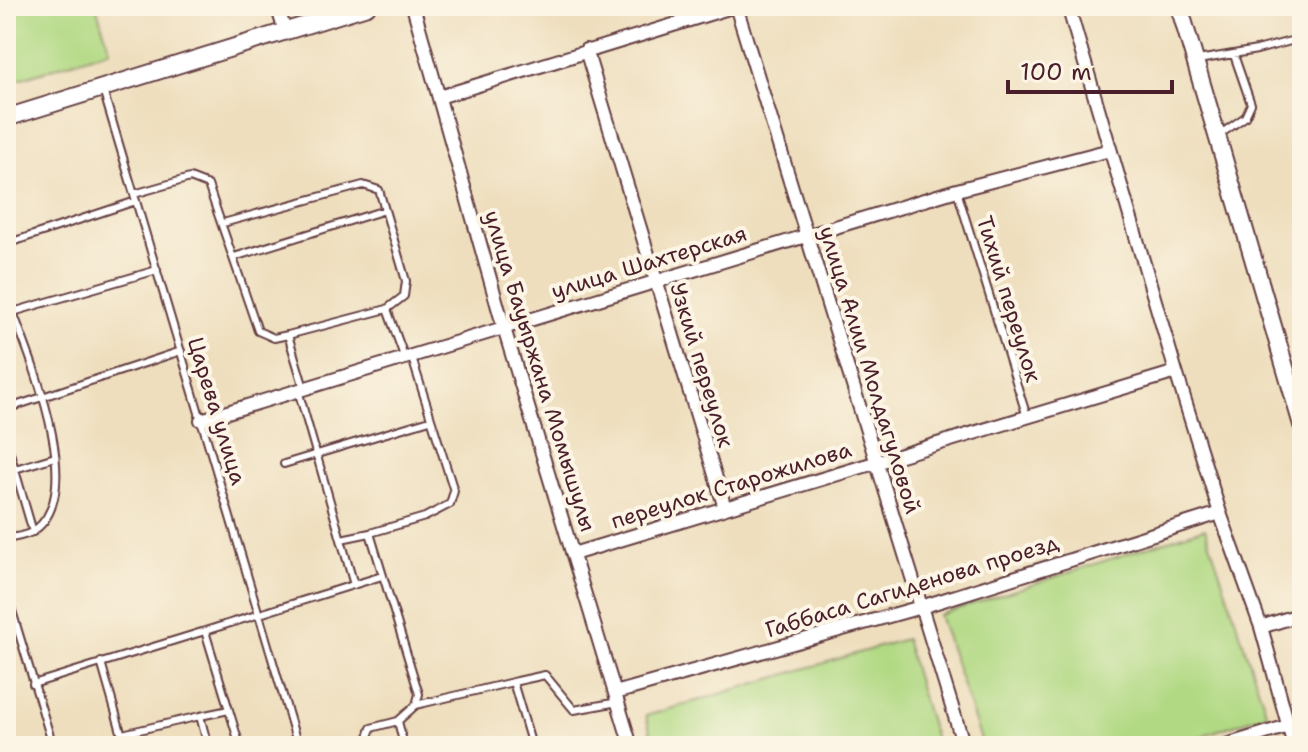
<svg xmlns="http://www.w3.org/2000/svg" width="1308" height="752" font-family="'Shantell Sans',sans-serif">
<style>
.green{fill:#b1d983;stroke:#7e7c57;stroke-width:2}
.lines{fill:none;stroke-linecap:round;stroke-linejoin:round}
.service-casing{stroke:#633c41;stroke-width:10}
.minor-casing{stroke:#633c41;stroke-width:16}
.tertiary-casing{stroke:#633c41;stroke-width:20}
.service{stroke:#fff;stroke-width:6}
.minor{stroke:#fff;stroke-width:12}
.tertiary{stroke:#fff;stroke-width:16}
.labels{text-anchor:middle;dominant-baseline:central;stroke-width:8;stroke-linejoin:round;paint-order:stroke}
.street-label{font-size:22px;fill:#4a1f2b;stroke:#fcf5e5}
</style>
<rect width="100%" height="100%" fill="#fcf5e5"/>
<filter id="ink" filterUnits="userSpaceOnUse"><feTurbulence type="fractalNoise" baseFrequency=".0125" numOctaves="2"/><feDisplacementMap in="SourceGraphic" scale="16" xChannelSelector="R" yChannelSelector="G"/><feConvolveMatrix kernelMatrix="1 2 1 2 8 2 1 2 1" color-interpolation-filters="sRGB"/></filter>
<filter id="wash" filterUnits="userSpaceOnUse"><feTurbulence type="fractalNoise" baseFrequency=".006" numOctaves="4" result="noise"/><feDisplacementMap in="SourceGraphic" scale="32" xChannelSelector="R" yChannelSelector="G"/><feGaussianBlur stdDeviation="1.8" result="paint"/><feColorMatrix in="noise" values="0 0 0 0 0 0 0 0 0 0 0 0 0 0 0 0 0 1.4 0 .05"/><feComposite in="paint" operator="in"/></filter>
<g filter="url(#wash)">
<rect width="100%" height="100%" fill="#eedebd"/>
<path class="green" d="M 6,6 L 96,6 L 110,50 L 7,83 Z
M 1205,528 L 1267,714 L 1171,746 L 983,746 L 939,615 Z
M 905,639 L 937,746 L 654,746 L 646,716 Z"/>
</g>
<g filter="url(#ink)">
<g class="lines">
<g class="service-casing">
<path id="service" d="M 1198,60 L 1257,50 L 1302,38
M 103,90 L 298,746
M 1219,135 L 1245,117 L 1251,104 L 1234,55
M 957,191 L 1027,417
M 134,194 L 190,178 L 208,185 L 258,331 L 274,338 L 288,335 L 304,388
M 223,223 L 363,185 L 379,190 L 385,210
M 6,244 L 136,201
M 234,257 L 385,210 L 406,281 L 404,296 L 387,309 L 288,335
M 387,309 L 404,356
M 6,314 L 157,270
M 298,390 L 354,585
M 6,409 L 181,351
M 6,439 L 33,532
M 284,464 L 430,420
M 15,469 L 55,457
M 6,539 C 15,537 28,536 35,530 C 87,492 30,358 13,312
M 341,539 L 370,533
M 6,591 L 53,746
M 101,662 L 125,746
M 513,682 L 545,675 L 574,710 L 618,702
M 33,684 L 205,631
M 416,705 L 513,682 L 532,746
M 229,710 L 240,746
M 200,716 L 229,710 L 205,631 L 382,576
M 122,734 L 200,716 L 208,746
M 365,746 L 371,728 L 398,721
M 404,746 L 398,721 L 416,705 L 419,694 L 370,533 L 425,517 L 450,504 L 454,491 L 411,355"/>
</g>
<g class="minor-casing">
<path id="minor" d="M 277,6 L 285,31
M 413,6 L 503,325 L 631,746
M 736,6 L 964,746
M 1068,6 L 1176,372 L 1220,513 L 1261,627 L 1294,746
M 586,50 L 725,508
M 439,97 L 735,6
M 201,420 L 957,190 L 1110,150
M 573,554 L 1176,372
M 1261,627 L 1302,614
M 615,693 L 921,607 L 1220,513
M 1223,746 L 1288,726"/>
</g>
<g class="tertiary-casing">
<path id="tertiary" d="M 1179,6 L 1302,425
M 6,118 L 367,6"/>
</g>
<use href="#service" class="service"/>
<use href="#minor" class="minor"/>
<use href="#tertiary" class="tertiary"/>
</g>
</g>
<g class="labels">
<g class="street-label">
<text transform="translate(649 262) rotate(-17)">улица Шахтерская</text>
<text transform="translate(1009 299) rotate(73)">Тихий переулок</text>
<text transform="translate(702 365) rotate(73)">Узкий переулок</text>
<text transform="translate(870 370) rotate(73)">улица Алии Молдагуловой</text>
<text transform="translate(540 371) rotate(73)">улица Бауыржана Момышулы</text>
<text transform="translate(217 411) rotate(73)">Царева улица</text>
<text transform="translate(731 485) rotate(-17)">переулок Старожилова</text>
<text transform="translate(912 586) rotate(-17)">Габбаса Сагиденова проезд</text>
</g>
</g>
<rect width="1308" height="752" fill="none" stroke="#fcf5e5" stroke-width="32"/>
<path d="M1008 80v12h164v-12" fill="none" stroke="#4a1f2b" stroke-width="4"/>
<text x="1020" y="80" font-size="24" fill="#4a1f2b" stroke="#fcf5e5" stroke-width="6" paint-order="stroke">100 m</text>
</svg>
